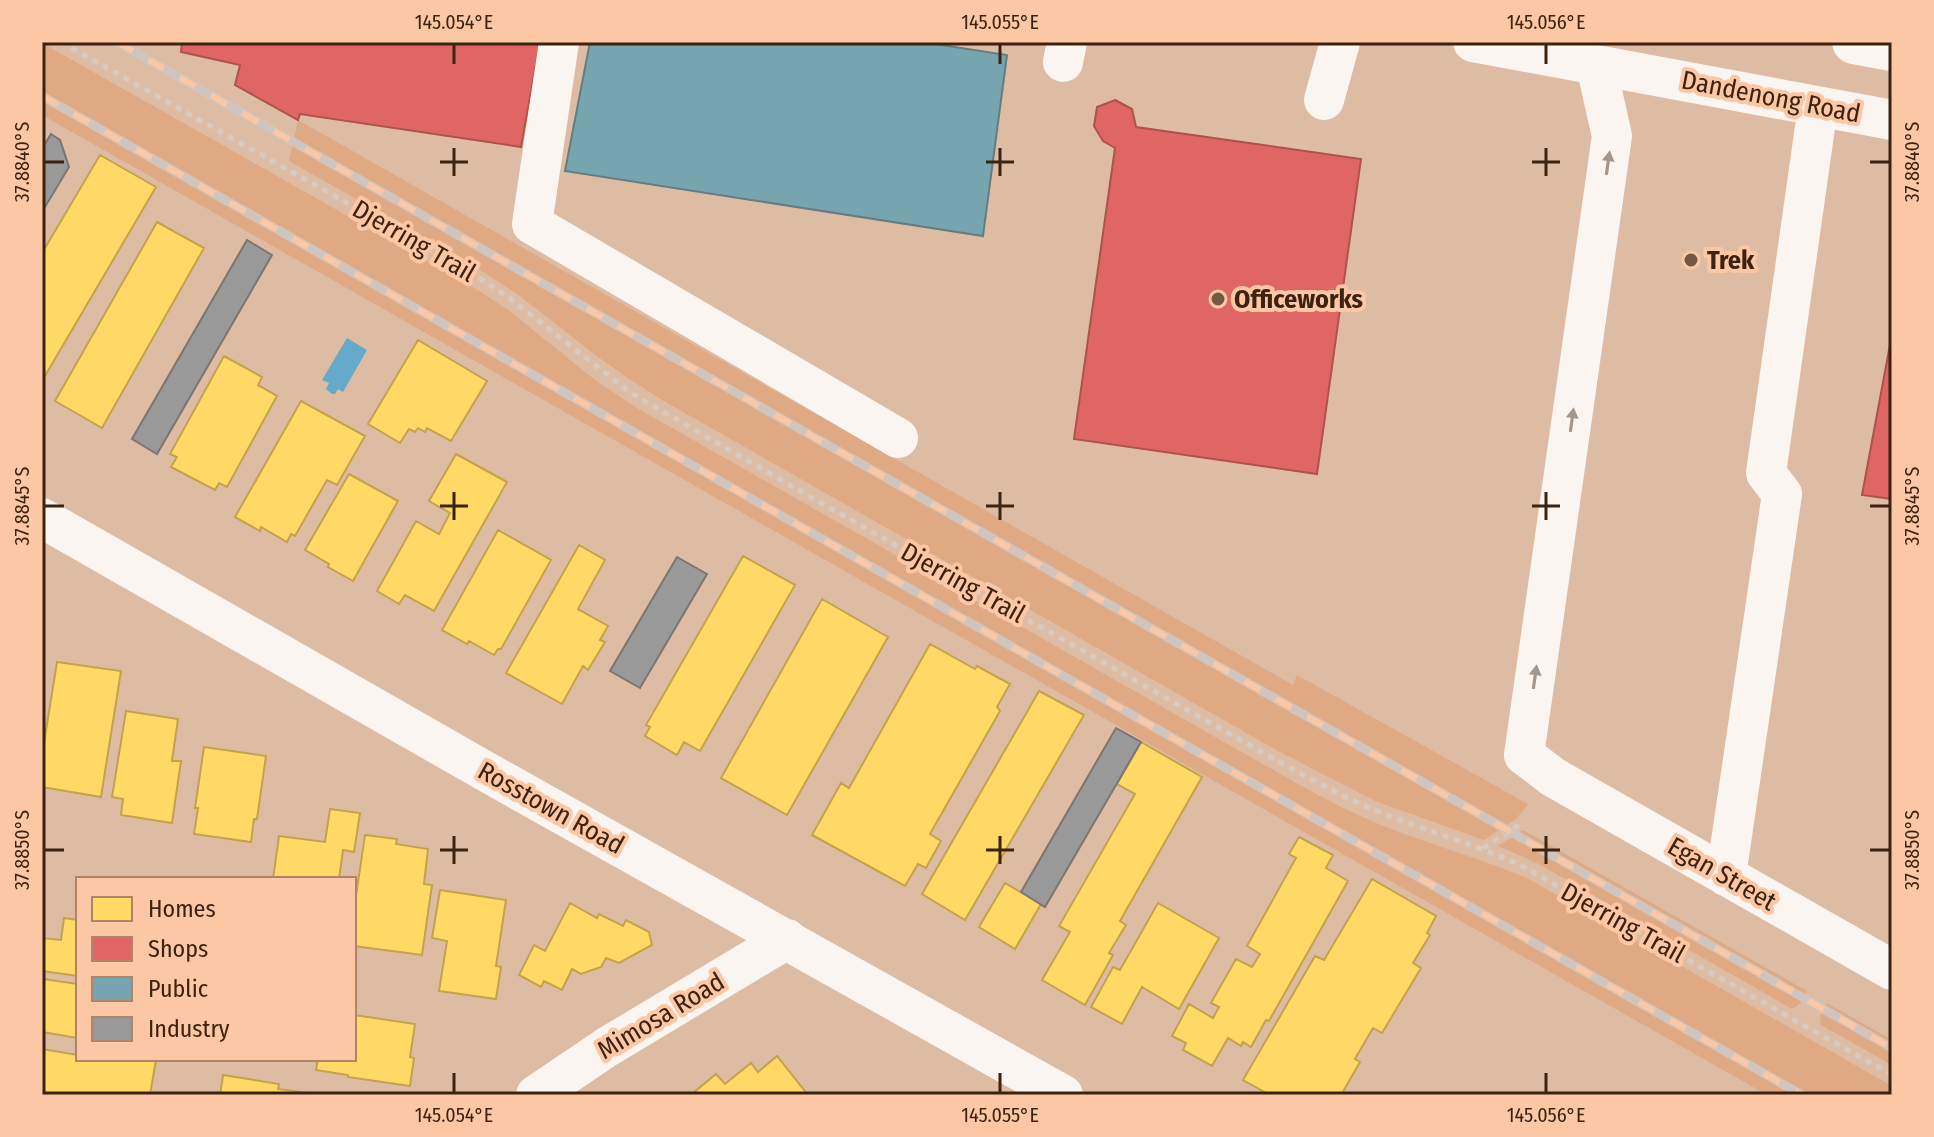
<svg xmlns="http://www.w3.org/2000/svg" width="1934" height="1137" font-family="'Fira Sans Condensed',sans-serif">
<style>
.green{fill:#dfa984}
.water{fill:#65aac9}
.homes{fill:#ffd966;stroke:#c4a24c;stroke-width:2}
.shops{fill:#e06666;stroke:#ae524c;stroke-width:2}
.public{fill:#76a5af;stroke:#647e80;stroke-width:2}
.industry{fill:#999;stroke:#7d7570;stroke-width:2}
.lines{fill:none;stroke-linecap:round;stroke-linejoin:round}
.path{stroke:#d6cac3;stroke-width:5;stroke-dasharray:6 6;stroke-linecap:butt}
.minor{stroke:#faf5f1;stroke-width:40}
.highway{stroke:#faf5f1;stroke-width:44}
.rail-casing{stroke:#d0c5be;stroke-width:9}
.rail{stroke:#fcc7a5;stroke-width:6;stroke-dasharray:18;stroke-linecap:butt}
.oneway{fill:#a4968c}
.ticks{fill:none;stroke:#3b2211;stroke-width:3}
.poi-dot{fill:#745844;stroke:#fcc7a5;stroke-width:3}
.labels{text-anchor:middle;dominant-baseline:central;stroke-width:8;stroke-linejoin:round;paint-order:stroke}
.street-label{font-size:26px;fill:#3b2211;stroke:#fcc7a5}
.poi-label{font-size:26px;font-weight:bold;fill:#3b2211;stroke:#fcc7a5;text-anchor:start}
.neatline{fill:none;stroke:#3b2211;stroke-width:3}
.ticks-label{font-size:20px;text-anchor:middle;fill:#3b2211}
</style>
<rect width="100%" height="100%" fill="#debca4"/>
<path class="green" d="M 42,43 L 468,284 L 507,309 L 595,380 L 637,408 L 1298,784 C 1325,799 1352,813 1381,825 C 1429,844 1479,858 1527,878 L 1892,1086 L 1892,1095 L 1767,1095 L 42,115 Z
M 298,120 L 1293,685 L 1297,675 L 1528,804 L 1516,819 L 1484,840 L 1375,801 L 1280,752 L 662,400 L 629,379 L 594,354 L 516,293 L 469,263 L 289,161 Z
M 1523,830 L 1807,991 L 1801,1003 L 1792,1009 L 1539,864 L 1498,846 Z
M 1827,1003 L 1892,1040 L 1892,1065 L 1821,1025 L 1820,1016 Z"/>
<path class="water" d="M 347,338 L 367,350 L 343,392 L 338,389 L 335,394 L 332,394 L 326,389 L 329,383 L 322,380 Z"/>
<path class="homes" d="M 100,155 L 156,187 L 42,381 L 42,253 Z
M 157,222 L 204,248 L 102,428 L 55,401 Z
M 418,340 L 487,381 L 451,441 L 427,428 L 425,432 L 418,428 L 415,432 L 409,429 L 400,443 L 368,424 Z
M 224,356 L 262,377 L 258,385 L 277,396 L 227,487 L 219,483 L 215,490 L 171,467 L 177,457 L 170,454 Z
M 301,401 L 365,436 L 337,485 L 327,480 L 295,536 L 291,534 L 287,542 L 261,527 L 260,531 L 235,517 Z
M 456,454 L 507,482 L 434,611 L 405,595 L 399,604 L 377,591 L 416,521 L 439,534 L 450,513 L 429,501 Z
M 349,474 L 398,501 L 353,581 L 328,567 L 329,564 L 305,550 Z
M 498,530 L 551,560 L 501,649 L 498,649 L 494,655 L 469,641 L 467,644 L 442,630 Z
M 579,545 L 605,560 L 578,609 L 608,626 L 600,640 L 605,642 L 588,670 L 583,666 L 562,704 L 506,673 Z
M 743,556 L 795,585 L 700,751 L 684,742 L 677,755 L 645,736 L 650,727 L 646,725 Z
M 822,599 L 888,637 L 787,815 L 721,778 Z
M 930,644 L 975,669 L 977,666 L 1010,684 L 997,707 L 1000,711 L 930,834 L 941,841 L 926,868 L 918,864 L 905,886 L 812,835 L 841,783 L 849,788 Z
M 57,662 L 121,671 L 101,797 L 42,787 L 42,755 Z
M 1039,691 L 1084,715 L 965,920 L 922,894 Z
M 126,711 L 178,719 L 172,761 L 181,761 L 172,823 L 121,815 L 123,799 L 112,797 Z
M 1141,742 L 1202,777 L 1120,921 L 1126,925 L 1109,953 L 1113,955 L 1085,1005 L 1042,980 L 1070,932 L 1059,926 L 1135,794 L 1117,784 Z
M 204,747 L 266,756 L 257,819 L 254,819 L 251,842 L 194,834 L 198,808 L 195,808 Z
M 330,809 L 360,813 L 354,852 L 343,850 L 339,879 L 273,879 L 279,836 L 325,842 Z
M 365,835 L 397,839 L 396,844 L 428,849 L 424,884 L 432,885 L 422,955 L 354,946 L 354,909 Z
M 1299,837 L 1333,855 L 1326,868 L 1348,881 L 1269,1021 L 1266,1020 L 1251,1047 L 1243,1042 L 1241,1046 L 1228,1038 L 1212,1066 L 1183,1050 L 1186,1043 L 1172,1036 L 1189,1004 L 1213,1018 L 1219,1007 L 1211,1003 L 1236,959 L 1252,967 L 1260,954 L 1247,946 L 1296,858 L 1289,854 Z
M 1372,879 L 1436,916 L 1427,933 L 1430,935 L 1413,963 L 1421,968 L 1382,1033 L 1373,1028 L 1355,1059 L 1360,1062 L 1341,1095 L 1270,1095 L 1243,1080 L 1315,956 L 1324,960 Z
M 1005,883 L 1041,904 L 1015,949 L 979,927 Z
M 440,890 L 506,900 L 496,966 L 501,967 L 496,999 L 439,991 L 447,941 L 432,938 Z
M 570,903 L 597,918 L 599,914 L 623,926 L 626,920 L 649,932 L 652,945 L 619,963 L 606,958 L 601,967 L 581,974 L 572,969 L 562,990 L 544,981 L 541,987 L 519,975 L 534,945 L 545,951 Z
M 1158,903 L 1219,938 L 1179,1009 L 1142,987 L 1122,1024 L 1091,1007 L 1113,967 L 1120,970 Z
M 64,918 L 78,920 L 78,976 L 42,971 L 42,938 L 61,940 Z
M 43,979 L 78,984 L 78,1038 L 42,1032 Z
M 354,1015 L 415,1024 L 410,1057 L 414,1058 L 410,1086 L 348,1077 L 348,1075 L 316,1070 L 318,1059 L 354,1059 Z
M 42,1049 L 78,1055 L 78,1059 L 156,1060 L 150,1095 L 137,1093 L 137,1095 L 42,1095 Z
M 777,1056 L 808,1095 L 694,1095 L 693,1093 L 716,1074 L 725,1084 L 751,1063 L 758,1072 Z
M 223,1075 L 279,1084 L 278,1089 L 322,1095 L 220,1095 Z"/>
<path class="shops" d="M 182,42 L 540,42 L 521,147 L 300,114 L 298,120 L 235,85 L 240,65 L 181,52 Z
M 1115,100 L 1132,109 L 1136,127 L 1361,159 L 1317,474 L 1074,439 L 1115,148 L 1103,141 L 1094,126 L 1097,107 Z
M 1892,334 L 1892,499 L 1862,495 Z"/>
<path class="public" d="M 590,42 L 922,42 L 1007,55 L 983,236 L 565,171 Z"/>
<path class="industry" d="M 51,134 L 60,140 L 69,167 L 42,212 L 42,149 Z
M 247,240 L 272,255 L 157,454 L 132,439 Z
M 677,557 L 707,574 L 640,688 L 610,671 Z
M 1116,728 L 1141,742 L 1045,907 L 1021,892 Z"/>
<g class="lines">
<path class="path" d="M 61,42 L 475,275 L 508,297 L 631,393 L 821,503 L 1299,773 C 1322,784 1344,797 1367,807 C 1417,828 1469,842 1518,864 L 1892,1075
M 1483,848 L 1523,823"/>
<path class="minor" d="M 559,42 L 532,224 L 898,438
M 1473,42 L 1892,120
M 1063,62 L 1067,42
M 1596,65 L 1612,136 L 1524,755 L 1553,777 L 1892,970
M 1324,100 L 1340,42
M 42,518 L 492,775 L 1063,1095
M 1726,876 L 1782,494 L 1766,473 L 1818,106
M 536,1095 L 607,1047 L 787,939"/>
<path class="highway" d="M 1854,42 L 1892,49"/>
<g class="rail-casing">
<path id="rail" d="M 117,42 L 1892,1048
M 42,96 L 1802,1095"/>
</g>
<use href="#rail" class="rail"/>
</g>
<defs><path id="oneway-solid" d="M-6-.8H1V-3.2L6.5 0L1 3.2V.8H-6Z" transform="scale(2)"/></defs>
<g class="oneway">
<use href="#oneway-solid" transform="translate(1608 163) rotate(-82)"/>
<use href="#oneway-solid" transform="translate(1572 420) rotate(-82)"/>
<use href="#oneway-solid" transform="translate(1535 677) rotate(-82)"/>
</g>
<path class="ticks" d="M 454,44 L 454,64M 1000,44 L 1000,64M 1546,44 L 1546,64M 454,148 L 454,176M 1000,148 L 1000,176M 1546,148 L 1546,176M 44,162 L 64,162M 440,162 L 468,162M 986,162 L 1014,162M 1532,162 L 1560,162M 1870,162 L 1890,162M 454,492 L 454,520M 1000,492 L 1000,520M 1546,492 L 1546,520M 44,506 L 64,506M 440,506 L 468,506M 986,506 L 1014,506M 1532,506 L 1560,506M 1870,506 L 1890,506M 454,836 L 454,864M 1000,836 L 1000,864M 1546,836 L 1546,864M 44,850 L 64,850M 440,850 L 468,850M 986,850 L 1014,850M 1532,850 L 1560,850M 1870,850 L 1890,850M 454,1073 L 454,1093M 1000,1073 L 1000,1093M 1546,1073 L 1546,1093"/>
<g class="poi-dot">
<circle cx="1691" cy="260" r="8"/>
<circle cx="1218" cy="299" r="8"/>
</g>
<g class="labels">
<g class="street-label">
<text transform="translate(1771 97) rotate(11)">Dandenong Road</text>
<text transform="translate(414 241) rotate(30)">Djerring Trail</text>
<text transform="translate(963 583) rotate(29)">Djerring Trail</text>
<text transform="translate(551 808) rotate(29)">Rosstown Road</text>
<text transform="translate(1722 874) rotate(30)">Egan Street</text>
<text transform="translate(1623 923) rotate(29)">Djerring Trail</text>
<text transform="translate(661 1016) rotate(-31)">Mimosa Road</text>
</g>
<g class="poi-label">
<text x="1707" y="260">Trek</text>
<text x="1234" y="299">Officeworks</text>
</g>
</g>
<rect width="1934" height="1137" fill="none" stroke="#fcc7a5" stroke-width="88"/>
<rect x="76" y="877" width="280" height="184" fill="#fcc7a5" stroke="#af856a" stroke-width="2"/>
<rect x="92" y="897" width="40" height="24" fill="#ffd966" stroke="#af856a" stroke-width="2"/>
<text x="148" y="917" font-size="24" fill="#3b2211">Homes</text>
<rect x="92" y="937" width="40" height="24" fill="#e06666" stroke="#af856a" stroke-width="2"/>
<text x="148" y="957" font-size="24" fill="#3b2211">Shops</text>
<rect x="92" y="977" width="40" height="24" fill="#76a5af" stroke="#af856a" stroke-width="2"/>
<text x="148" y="997" font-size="24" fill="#3b2211">Public</text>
<rect x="92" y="1017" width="40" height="24" fill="#999999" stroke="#af856a" stroke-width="2"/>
<text x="148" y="1037" font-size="24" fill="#3b2211">Industry</text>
<rect x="44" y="44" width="1846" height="1049" class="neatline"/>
<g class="ticks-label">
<text x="454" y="29">145.054°E</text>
<text x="1000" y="29">145.055°E</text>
<text x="1546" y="29">145.056°E</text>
<text transform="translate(22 162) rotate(-90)" y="7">37.8840°S</text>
<text transform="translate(1912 162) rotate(-90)" y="7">37.8840°S</text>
<text transform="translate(22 506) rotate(-90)" y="7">37.8845°S</text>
<text transform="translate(1912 506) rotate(-90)" y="7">37.8845°S</text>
<text transform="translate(22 850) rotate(-90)" y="7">37.8850°S</text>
<text transform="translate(1912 850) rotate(-90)" y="7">37.8850°S</text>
<text x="454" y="1122">145.054°E</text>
<text x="1000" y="1122">145.055°E</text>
<text x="1546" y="1122">145.056°E</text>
</g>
</svg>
